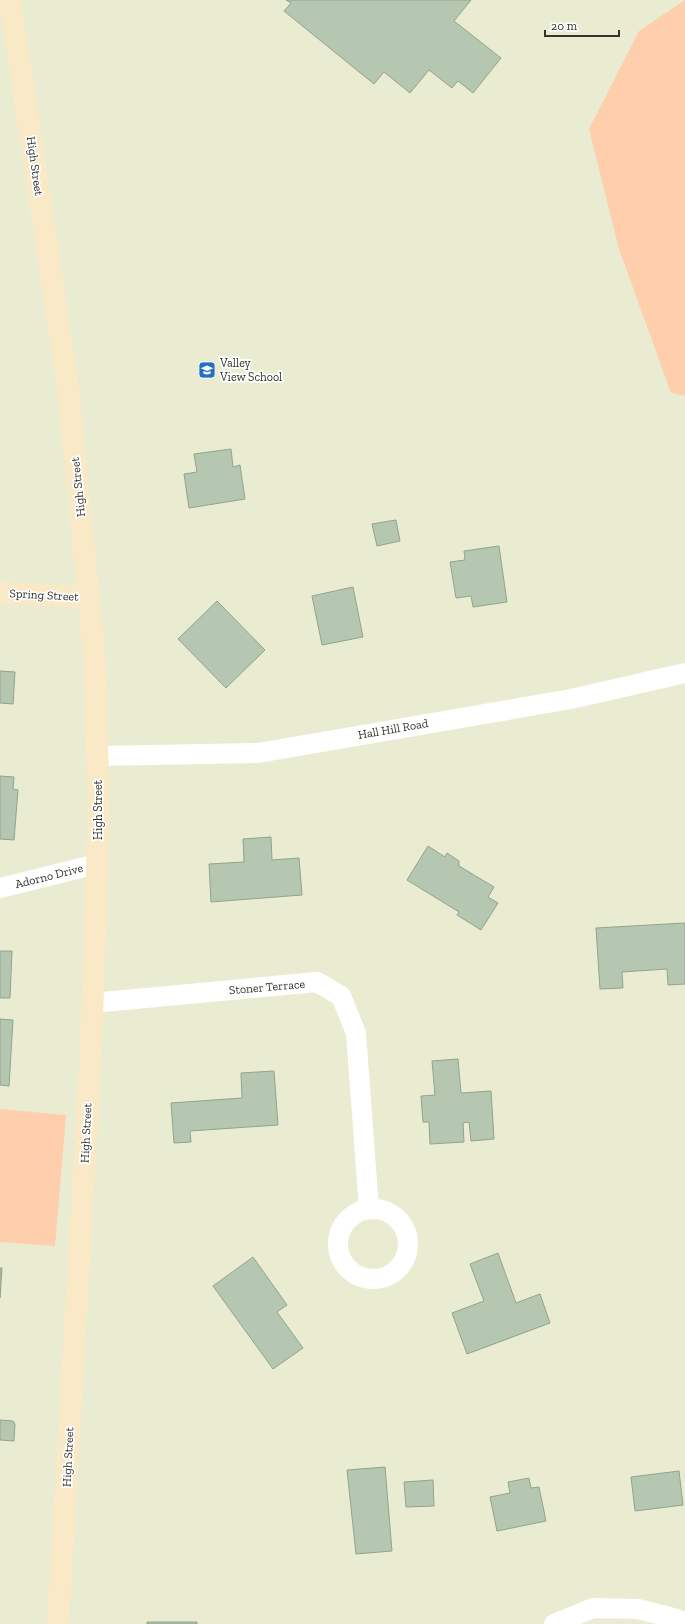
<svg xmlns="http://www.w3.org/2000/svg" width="685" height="1624" font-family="'Zilla Slab',serif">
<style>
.green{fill:#fecead}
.building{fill:#b5c6b1;stroke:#92a38e}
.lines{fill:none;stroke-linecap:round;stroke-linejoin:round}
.street{stroke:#fff;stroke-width:20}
.secondary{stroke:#f9e9c6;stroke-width:22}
.labels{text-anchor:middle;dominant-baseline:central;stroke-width:3.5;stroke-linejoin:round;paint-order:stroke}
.street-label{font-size:12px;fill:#33342a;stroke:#fff}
.poi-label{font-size:12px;fill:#33342a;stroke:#fff;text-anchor:start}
</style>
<rect width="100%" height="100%" fill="#eaecd2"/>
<path class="green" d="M 685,0 L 685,396 L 671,393 L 619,249 L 589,129 L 639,31 Z
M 0,1109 L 66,1115 L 55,1246 L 0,1242 Z"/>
<path class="building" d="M 286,0 L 471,0 L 454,21 L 501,58 L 473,93 L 458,81 L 452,88 L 429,70 L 410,93 L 384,72 L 374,84 L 284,11 L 291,3 Z
M 231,449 L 233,467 L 240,465 L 245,499 L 189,508 L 184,474 L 197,472 L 194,454 Z
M 396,520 L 400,541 L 377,546 L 372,524 Z
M 499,546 L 507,602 L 473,607 L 471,596 L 456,598 L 450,562 L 465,560 L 464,551 Z
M 353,587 L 363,637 L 322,645 L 312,596 Z
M 217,601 L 265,650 L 226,688 L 178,639 Z
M 0,671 L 15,672 L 13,704 L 0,703 Z
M 0,776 L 14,777 L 13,789 L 18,790 L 14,840 L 0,839 Z
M 271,837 L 272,860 L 299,858 L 302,895 L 211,902 L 209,864 L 244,862 L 243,839 Z
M 428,846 L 445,857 L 447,853 L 459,861 L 459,866 L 494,887 L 488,897 L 498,903 L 481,930 L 457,915 L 459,912 L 407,880 Z
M 685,923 L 685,984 L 668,985 L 667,969 L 622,972 L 623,988 L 600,989 L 596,928 Z
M 0,951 L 12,951 L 10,998 L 0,998 Z
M 0,1019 L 13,1020 L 9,1086 L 0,1085 Z
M 458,1059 L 461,1093 L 491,1091 L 494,1139 L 471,1141 L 469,1122 L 463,1123 L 464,1142 L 430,1144 L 429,1122 L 423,1122 L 421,1096 L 435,1095 L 432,1061 Z
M 274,1071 L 278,1125 L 190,1131 L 191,1142 L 174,1143 L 171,1103 L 242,1098 L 241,1073 Z
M 498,1253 L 516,1303 L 540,1294 L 550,1323 L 467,1354 L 452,1313 L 484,1301 L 470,1264 Z
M 253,1257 L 287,1305 L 277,1312 L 303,1348 L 273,1369 L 213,1286 Z
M 0,1268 L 2,1268 L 0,1298 Z
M 0,1420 L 13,1421 L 15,1424 L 14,1441 L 0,1440 Z
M 385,1467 L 392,1551 L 356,1554 L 347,1470 Z
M 679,1471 L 683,1505 L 635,1511 L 631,1477 Z
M 529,1478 L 531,1488 L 539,1487 L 546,1521 L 497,1531 L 490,1497 L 510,1493 L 508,1482 Z
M 433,1480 L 434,1506 L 406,1507 L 404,1482 Z
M 147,1622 L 197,1622 L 197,1624 L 147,1624 Z"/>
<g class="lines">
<path class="street" d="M 98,756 L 258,753 L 571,699 L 685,673
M 0,888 L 97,864
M 92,1003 L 317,982 L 341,996 L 356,1033 L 369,1209
M338 1244a35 35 0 1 1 70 0a35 35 0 1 1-70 0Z
M 554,1624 L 593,1608 L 638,1609 L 677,1619 L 685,1623"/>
<path class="secondary" d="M 10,0 L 68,388 L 94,653 L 99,807 L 91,1051 L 58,1624
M 0,593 L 89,597"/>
</g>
<defs>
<g id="school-square" transform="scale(0.9)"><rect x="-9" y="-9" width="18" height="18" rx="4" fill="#2271c0" stroke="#fff"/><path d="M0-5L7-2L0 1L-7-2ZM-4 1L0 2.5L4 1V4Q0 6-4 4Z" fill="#fff"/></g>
</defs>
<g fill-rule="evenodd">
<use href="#school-square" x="207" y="370"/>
</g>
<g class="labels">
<g class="street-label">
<text transform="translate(35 166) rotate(82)">High Street</text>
<text transform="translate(78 487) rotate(-96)">High Street</text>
<text transform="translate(44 595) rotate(3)">Spring Street</text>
<text transform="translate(393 729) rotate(-10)">Hall Hill Road</text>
<text transform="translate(98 810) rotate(-90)">High Street</text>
<text transform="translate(49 876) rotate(-14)">Adorno Drive</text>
<text transform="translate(267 987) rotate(-5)">Stoner Terrace</text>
<text transform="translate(86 1133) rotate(-87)">High Street</text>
<text transform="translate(68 1457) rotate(-87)">High Street</text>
</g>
<g class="poi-label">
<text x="220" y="363">Valley<tspan x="220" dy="14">View School</tspan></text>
</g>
</g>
<path d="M545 30v6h74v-6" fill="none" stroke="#33342a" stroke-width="2"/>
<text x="551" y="30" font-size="12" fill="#33342a" stroke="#ffffff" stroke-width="3" paint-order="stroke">20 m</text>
</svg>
